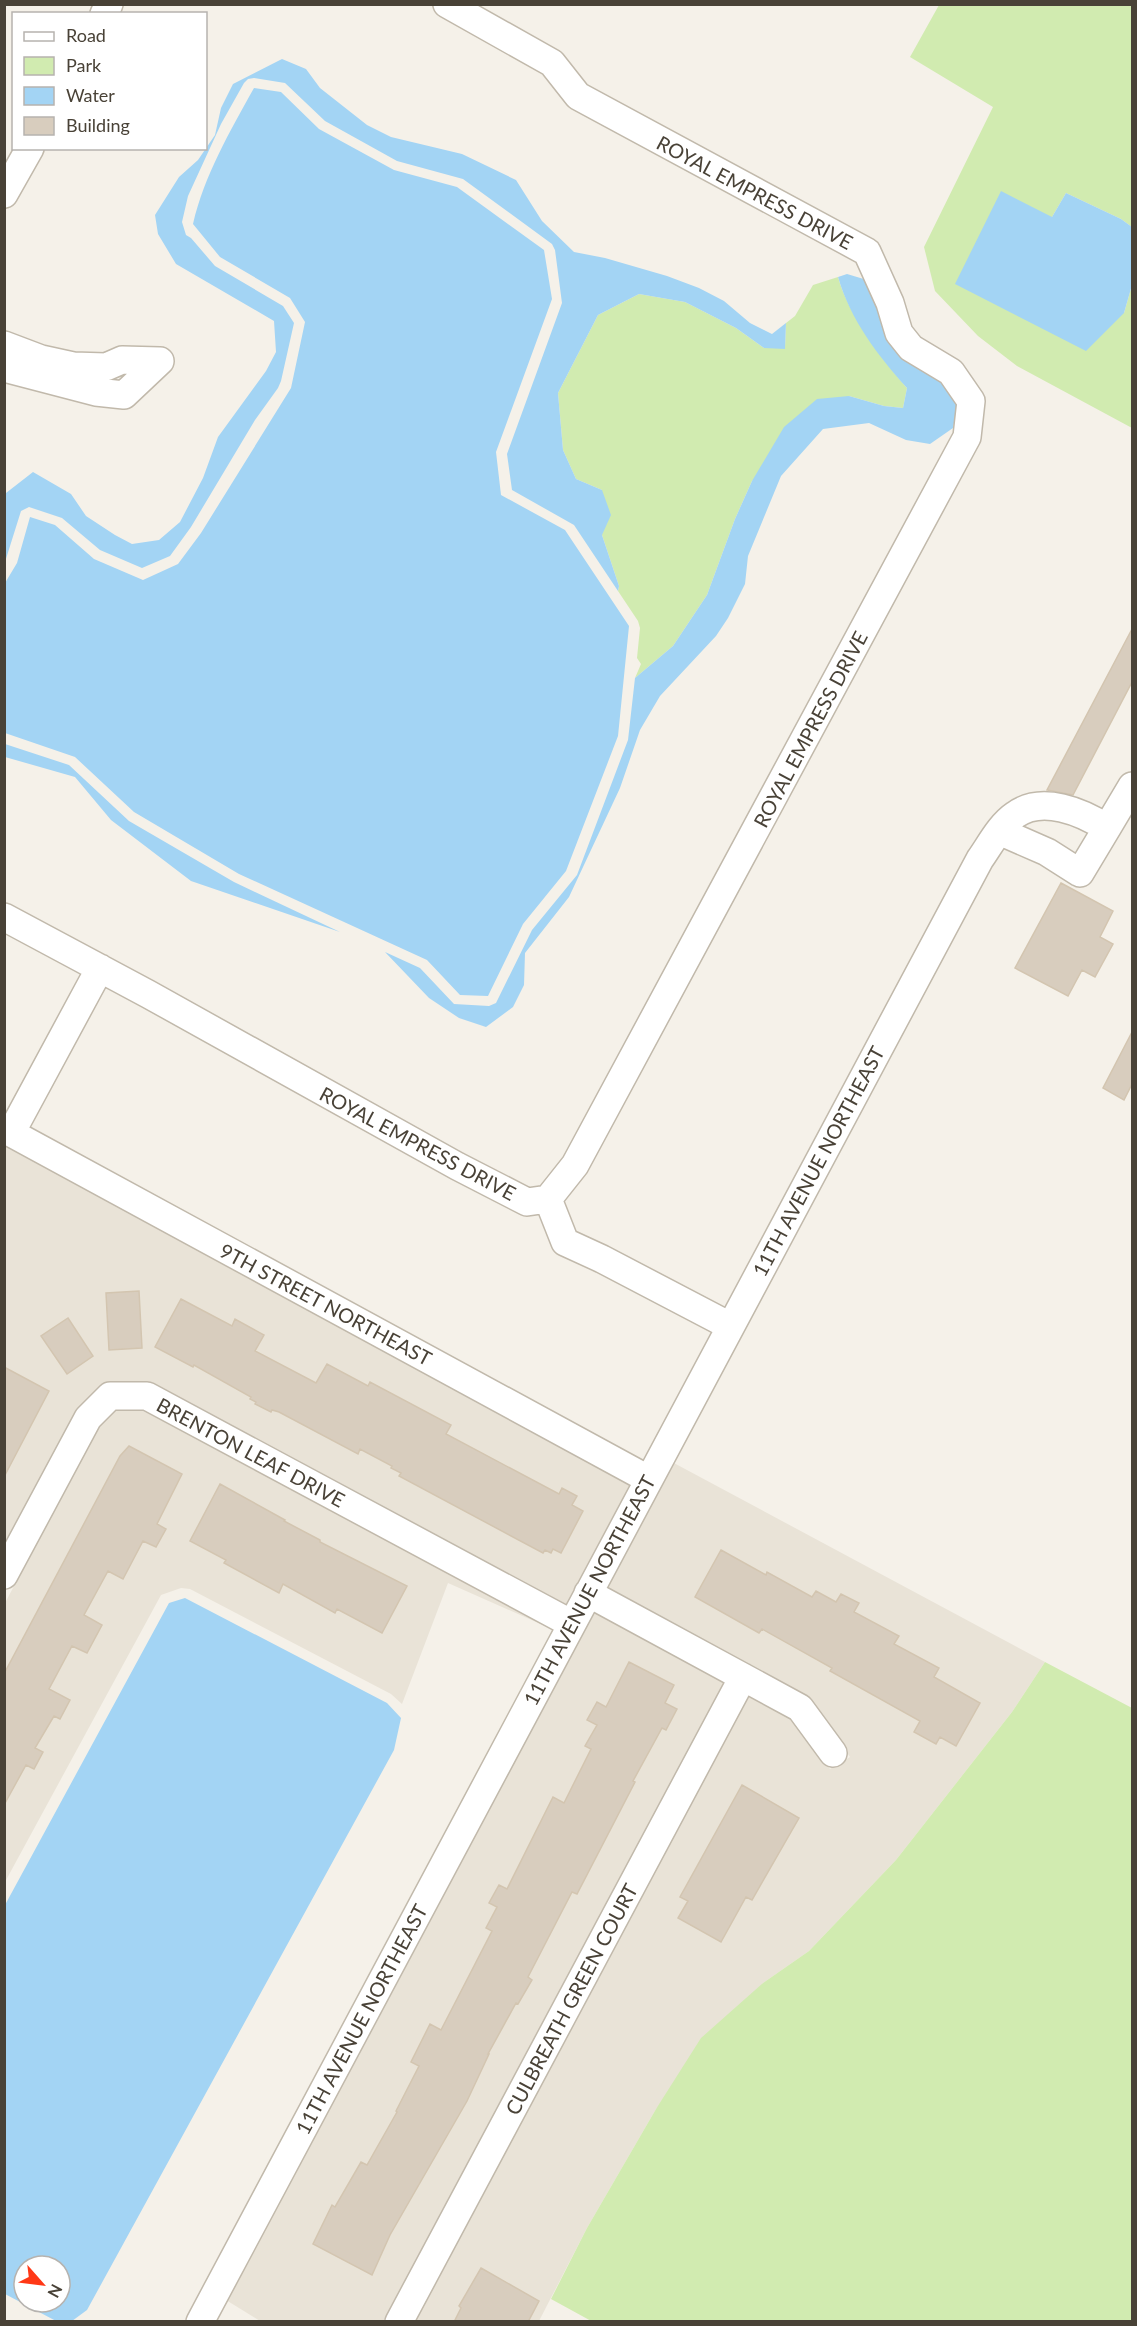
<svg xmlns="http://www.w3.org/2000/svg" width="1137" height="2326" font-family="Lato,sans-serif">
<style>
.residential{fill:#e9e3d7}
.green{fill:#d1ebb0}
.water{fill:#a3d4f4;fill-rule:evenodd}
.building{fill:#d8cdbe;stroke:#d3c5b0;stroke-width:1.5}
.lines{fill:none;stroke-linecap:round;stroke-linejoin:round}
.minor-casing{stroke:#c1b9ab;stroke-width:30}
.minor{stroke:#fff;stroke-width:27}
.labels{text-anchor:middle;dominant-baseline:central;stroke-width:5;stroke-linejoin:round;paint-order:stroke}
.street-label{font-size:20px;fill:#494237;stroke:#fff}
</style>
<rect width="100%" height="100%" fill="#f5f1e9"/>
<path class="residential" d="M 4,1143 L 631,1483 L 566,1607 L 109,1384 L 5,1547 Z
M 116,1408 L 145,1408 L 555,1628 L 554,1630 L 448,1583 L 402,1704 L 391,1694 L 190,1589 L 181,1588 L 161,1595 L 5,1882 L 5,1603 L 99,1426 Z
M 672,1462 L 1045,1662 L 1012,1712 L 896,1860 L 809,1951 L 763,1983 L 656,2109 L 587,2228 L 539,2321 L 414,2322 L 749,1693 L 791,1716 L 830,1769 L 850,1757 L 810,1702 L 605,1589 Z
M 594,1610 L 726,1681 L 384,2321 L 260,2321 L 226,2300 Z"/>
<path class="green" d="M 939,5 L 1132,5 L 1132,227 L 1121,219 L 1066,193 L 1052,217 L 1124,313 L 1132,285 L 1132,428 L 1017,366 L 978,336 L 935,291 L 924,247 L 993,107 L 910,57 Z
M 838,277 C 848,314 882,359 907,388 L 903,408 L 884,406 L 849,396 L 752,481 L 735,519 L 707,595 L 673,646 L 635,678 L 641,664 L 637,658 L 640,628 L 638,621 L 618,591 L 619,586 L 602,535 L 602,490 L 576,479 L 563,450 L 558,393 L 598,315 L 639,294 L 685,302 L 736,328 L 764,348 L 785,348 L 786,323 L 795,316 L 813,285 Z
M 1045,1662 L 1132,1708 L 1132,2321 L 593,2322 L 551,2299 L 587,2228 L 656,2109 L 701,2038 L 763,1983 L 809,1951 L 896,1860 L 1012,1712 Z"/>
<path class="water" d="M 282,59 L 306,69 L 320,88 L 367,125 L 391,137 L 462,154 L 516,180 L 542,221 L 574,252 L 605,258 L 667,276 L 699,288 L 724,301 L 750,323 L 772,334 L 786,323 L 785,349 L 764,348 L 736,328 L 685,302 L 639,294 L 598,315 L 558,393 L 563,450 L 576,479 L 602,490 L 611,515 L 602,535 L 619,586 L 618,591 L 574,525 L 512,490 L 507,454 L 562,303 L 555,250 L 552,244 L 463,179 L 397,161 L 325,121 L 285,83 L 254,78 L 248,79 L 244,83 L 221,124 L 188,196 L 182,222 L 186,235 L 191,238 L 215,266 L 283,306 L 294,323 L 281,381 L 278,388 L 255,420 L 191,527 L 170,556 L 142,568 L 100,550 L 62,518 L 29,507 L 21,511 L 5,562 L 5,496 L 6,493 L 33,472 L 71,494 L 86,516 L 115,535 L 132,544 L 159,540 L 180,522 L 203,478 L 218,437 L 266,371 L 276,352 L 274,321 L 176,264 L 158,234 L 155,215 L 179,177 L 198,160 L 215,135 L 221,108 L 233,84 Z
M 254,88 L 281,92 L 319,129 L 394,170 L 457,187 L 544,250 L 552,299 L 496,452 L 501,495 L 565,530 L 629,626 L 618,736 L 566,871 L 523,924 L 488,996 L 460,995 L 427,960 L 239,874 L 134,812 L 75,757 L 5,733 L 5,583 L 17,563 L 30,517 L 55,525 L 94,559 L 143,580 L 178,564 L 201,533 L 291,388 L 305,322 L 290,298 L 220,257 L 193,224 C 204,176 230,131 254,88 Z
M 1001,191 L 1052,217 L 1066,193 L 1121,219 L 1132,227 L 1132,285 L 1124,313 L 1086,351 L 955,284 Z
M 847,274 L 867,280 L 910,363 L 939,380 L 958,403 L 953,428 L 930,444 L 906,440 L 869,423 L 823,429 L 781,476 L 748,556 L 745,584 L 728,618 L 716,636 L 660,696 L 640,730 L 620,788 L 569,897 L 525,953 L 524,985 L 513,1007 L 486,1027 L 459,1018 L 429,998 L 385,952 L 420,968 L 454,1004 L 489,1006 L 496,1003 L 532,930 L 577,875 L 628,740 L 635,678 L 673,646 L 707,595 L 735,519 L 752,481 L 784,427 L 817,399 L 849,396 L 884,406 L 903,408 L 907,388 C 878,356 850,319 838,277 Z
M 5,744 L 69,765 L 129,821 L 234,882 L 340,932 L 191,881 L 111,820 L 75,777 L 5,757 Z
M 185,1598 L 387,1703 L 401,1718 L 394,1750 L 87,2310 L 72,2321 L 56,2321 L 5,2294 L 5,1905 L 169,1603 ZM 24,2266 L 60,2266 L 60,2302 L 24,2302 Z"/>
<path class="building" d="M 1132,629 L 1132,682 L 1073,795 L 1047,790 Z
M 1061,883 L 1113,911 L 1100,937 L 1113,944 L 1095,977 L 1082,970 L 1068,996 L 1015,968 Z
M 1132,1032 L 1132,1084 L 1124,1100 L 1103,1088 Z
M 139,1291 L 142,1348 L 109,1350 L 106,1293 Z
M 181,1299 L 232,1326 L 235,1319 L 264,1335 L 255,1351 L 316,1383 L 327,1364 L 368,1386 L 370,1382 L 451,1425 L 446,1434 L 559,1494 L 562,1488 L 577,1496 L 572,1505 L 583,1511 L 561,1553 L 553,1549 L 551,1553 L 545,1550 L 543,1553 L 399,1476 L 401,1473 L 391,1468 L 392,1466 L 360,1449 L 358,1454 L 279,1412 L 272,1410 L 271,1412 L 255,1404 L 256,1402 L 250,1399 L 251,1397 L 194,1365 L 193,1367 L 155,1347 Z
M 68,1318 L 93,1356 L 67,1374 L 41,1336 Z
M 4,1367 L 49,1391 L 4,1477 Z
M 129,1446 L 182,1474 L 157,1524 L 166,1529 L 156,1547 L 143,1541 L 123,1579 L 108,1571 L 84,1615 L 102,1625 L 87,1653 L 72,1646 L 49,1689 L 70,1700 L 60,1719 L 54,1716 L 35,1748 L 43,1752 L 34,1769 L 26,1765 L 4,1805 L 5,1672 L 120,1456 Z
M 220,1484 L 285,1520 L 284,1521 L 320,1540 L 320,1542 L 407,1586 L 382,1633 L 337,1609 L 335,1613 L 283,1584 L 279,1593 L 224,1563 L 226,1560 L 190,1541 Z
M 721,1550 L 766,1575 L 767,1572 L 812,1597 L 816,1591 L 836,1602 L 841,1594 L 859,1603 L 854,1612 L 899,1636 L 894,1644 L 939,1668 L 934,1677 L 980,1703 L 956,1746 L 940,1737 L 936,1744 L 914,1732 L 920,1721 L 830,1671 L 832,1668 L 762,1629 L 759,1633 L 695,1597 Z
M 629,1662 L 674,1685 L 665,1703 L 677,1709 L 666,1730 L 662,1728 L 633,1781 L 635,1782 L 577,1894 L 572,1892 L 528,1977 L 532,1980 L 518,2004 L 516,2003 L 488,2054 L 489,2054 L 467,2101 L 390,2235 L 372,2275 L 313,2244 L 332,2205 L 335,2207 L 361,2162 L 367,2165 L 397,2112 L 396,2111 L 419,2066 L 411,2062 L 430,2024 L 441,2030 L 492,1931 L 486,1928 L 497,1907 L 489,1903 L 499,1885 L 507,1889 L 553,1797 L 564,1803 L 591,1749 L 585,1746 L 597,1725 L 587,1720 L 597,1702 L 606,1707 Z
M 742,1785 L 799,1818 L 752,1900 L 746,1897 L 721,1942 L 678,1918 L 688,1901 L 680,1897 Z
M 481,2268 L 539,2301 L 528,2322 L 454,2322 L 461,2308 L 459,2306 Z"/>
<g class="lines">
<g class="minor-casing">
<path id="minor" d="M 104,14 L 109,4
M 4,194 L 30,148
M 4,345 L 41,359 L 73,366 L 106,367 L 122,360 L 160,361
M 4,368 L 96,392 L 124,395 L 160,361
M 1107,828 L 1132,786
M 4,917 L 148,994 L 457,1166 L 527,1202 L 548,1199 L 575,1165 L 967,437 L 971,401 L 951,372 L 911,348 L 899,333 L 890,303 L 867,252 L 578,96 L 552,63 L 447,4
M 4,1129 L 648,1479
M 11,1133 L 100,968
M 548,1199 L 565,1242 L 602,1259 L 730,1326
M 4,1575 L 88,1418 L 110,1396 L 147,1396 L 572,1624
M 588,1593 L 800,1708 L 833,1753
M 200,2322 L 980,859 C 990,845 1000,825 1015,815 C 1042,795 1082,812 1107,828 L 1080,873 L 1047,852 L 999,831
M 399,2322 L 743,1677"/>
</g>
<use href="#minor" class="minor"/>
</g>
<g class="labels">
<g class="street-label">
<text transform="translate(755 192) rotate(28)">ROYAL EMPRESS DRIVE</text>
<text transform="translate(810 729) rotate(-62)">ROYAL EMPRESS DRIVE</text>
<text transform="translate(418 1143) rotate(28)">ROYAL EMPRESS DRIVE</text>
<text transform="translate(818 1161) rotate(-62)">11TH AVENUE NORTHEAST</text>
<text transform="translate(326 1304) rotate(28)">9TH STREET NORTHEAST</text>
<text transform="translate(251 1452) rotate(28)">BRENTON LEAF DRIVE</text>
<text transform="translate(589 1590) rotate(-62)">11TH AVENUE NORTHEAST</text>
<text transform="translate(571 1999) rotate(-62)">CULBREATH GREEN COURT</text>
<text transform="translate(361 2019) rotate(-62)">11TH AVENUE NORTHEAST</text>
</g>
</g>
<rect width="1137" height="2326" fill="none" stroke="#494237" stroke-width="12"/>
<rect x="12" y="12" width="195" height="138" fill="#ffffff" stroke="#b6b3af" stroke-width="1.5"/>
<rect x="24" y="32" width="30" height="9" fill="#ffffff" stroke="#b6b3af" stroke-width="1.5"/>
<text x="66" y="42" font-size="18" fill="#494237">Road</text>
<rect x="24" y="57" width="30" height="18" fill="#d1ebb0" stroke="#b6b3af" stroke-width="1.5"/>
<text x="66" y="72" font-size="18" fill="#494237">Park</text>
<rect x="24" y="87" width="30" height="18" fill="#a3d4f4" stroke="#b6b3af" stroke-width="1.5"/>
<text x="66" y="102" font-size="18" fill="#494237">Water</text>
<rect x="24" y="117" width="30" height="18" fill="#d8cdbe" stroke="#b6b3af" stroke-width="1.5"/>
<text x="66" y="132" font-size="18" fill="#494237">Building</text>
<g transform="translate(42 2284) rotate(118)"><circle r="28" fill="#ffffff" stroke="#b6b3af" stroke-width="1.5"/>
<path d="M0-4.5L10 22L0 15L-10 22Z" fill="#ff3816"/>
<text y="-9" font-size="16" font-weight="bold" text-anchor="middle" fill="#494237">N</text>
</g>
</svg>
